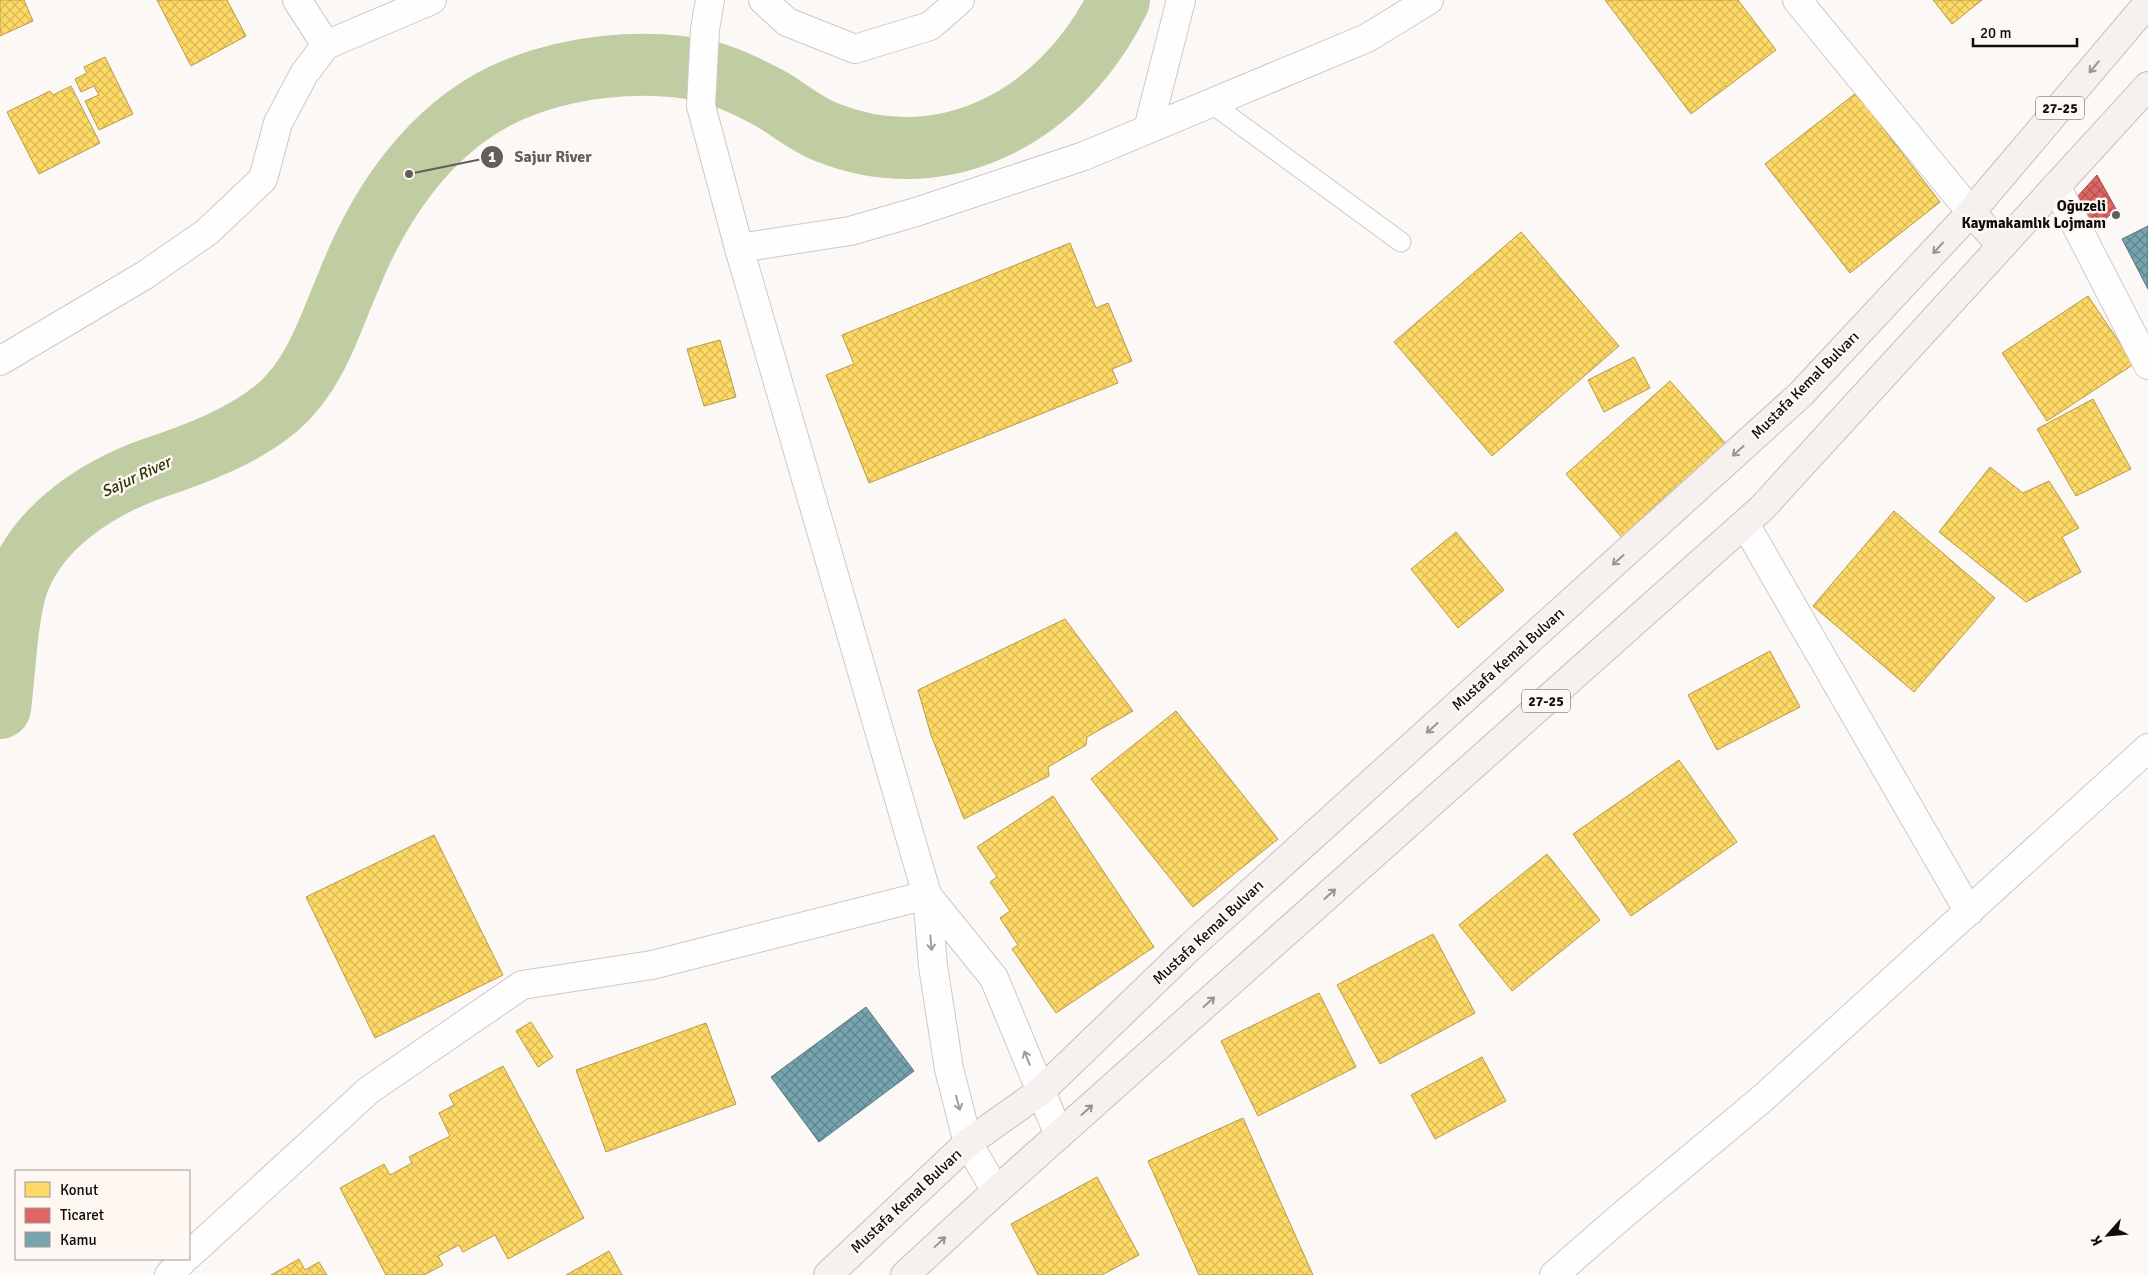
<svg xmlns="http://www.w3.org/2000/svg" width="2148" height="1275" font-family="Signika,sans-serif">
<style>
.homes{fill:url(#homes-cross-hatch);stroke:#b79b4a}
.shops{fill:url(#shops-cross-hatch);stroke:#a14b4a}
.public{fill:url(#public-cross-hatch);stroke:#57777d}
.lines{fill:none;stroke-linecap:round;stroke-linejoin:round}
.river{stroke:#c0cca2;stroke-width:62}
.lane-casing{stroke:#ccc9c6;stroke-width:21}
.street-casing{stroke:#ccc9c6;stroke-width:30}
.secondary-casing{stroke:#ccc9c6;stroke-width:30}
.highway-casing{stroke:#c7bebb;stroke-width:30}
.lane{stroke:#fffefe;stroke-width:19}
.street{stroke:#fffefe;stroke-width:28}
.secondary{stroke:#fffefe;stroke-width:28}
.highway{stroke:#f6f0ee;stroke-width:28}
.oneway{stroke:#999492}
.oneway2{stroke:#9f9d9c}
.poi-dot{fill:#615e5c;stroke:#fff8f2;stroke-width:2}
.labels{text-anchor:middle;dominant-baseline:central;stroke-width:5;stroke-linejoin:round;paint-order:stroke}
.shield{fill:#fff8f2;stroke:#56524f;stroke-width:1}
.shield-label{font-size:14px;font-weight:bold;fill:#0e0b09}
.poi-label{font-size:15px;font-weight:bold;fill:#0e0b09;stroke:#fff8f2;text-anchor:end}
.street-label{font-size:15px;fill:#0e0b09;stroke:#fff8f2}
.water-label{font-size:16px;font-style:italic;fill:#2b370a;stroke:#fff8f2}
.leader{fill:none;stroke:#615e5c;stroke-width:2}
.callout-dot{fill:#615e5c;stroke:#fff8f2;stroke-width:2}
.mark-label{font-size:15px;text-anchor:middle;font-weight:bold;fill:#fff}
.callout-label{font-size:16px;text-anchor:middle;font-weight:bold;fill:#615e5c;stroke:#fff8f2;stroke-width:5;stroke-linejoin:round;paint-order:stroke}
</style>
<defs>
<pattern id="homes-cross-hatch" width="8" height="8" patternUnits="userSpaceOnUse" patternTransform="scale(1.25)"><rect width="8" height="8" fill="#ffd966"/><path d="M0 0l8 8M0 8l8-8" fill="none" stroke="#d9b957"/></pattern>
<pattern id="shops-cross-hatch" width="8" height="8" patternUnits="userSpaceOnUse" patternTransform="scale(1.25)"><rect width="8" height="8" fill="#e06666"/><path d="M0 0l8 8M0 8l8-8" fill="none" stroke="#b45252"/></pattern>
<pattern id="public-cross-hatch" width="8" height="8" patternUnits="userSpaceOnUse" patternTransform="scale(1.25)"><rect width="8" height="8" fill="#76a5af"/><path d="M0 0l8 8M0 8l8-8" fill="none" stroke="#5f858d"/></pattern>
</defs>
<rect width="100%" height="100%" fill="#fcf8f5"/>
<path class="homes" d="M 0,0 L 24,0 L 33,21 L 0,36 Z
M 157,0 L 227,0 L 246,36 L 191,66 Z
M 1605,0 L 1738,0 L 1776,50 L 1691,114 Z
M 1933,0 L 1982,0 L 1952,24 Z
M 105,57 L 133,114 L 99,130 L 85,101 L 99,95 L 94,86 L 81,92 L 75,79 L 87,73 L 84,67 Z
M 71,86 L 100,143 L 39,174 L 7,112 L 50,91 L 53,95 Z
M 1856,93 L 1940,202 L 1850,273 L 1765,164 Z
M 1521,232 L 1619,346 L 1492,456 L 1394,342 Z
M 1070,243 L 1096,308 L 1108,303 L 1132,361 L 1112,369 L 1118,383 L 869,483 L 826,375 L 854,364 L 842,335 Z
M 2088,296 L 2134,364 L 2047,421 L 2002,353 Z
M 720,340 L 736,397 L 704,406 L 687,349 Z
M 1634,357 L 1650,388 L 1604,412 L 1588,380 Z
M 1670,381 L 1744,464 L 1640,558 L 1566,474 Z
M 2093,399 L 2131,469 L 2076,496 L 2037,429 Z
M 1990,467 L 2023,493 L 2049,481 L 2079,528 L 2062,537 L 2081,572 L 2026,602 L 1939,532 Z
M 1894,511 L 1995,598 L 1914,692 L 1813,606 Z
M 1456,532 L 1504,590 L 1458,628 L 1411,569 Z
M 1065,619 L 1133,711 L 1087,737 L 1086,745 L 1048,767 L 1049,776 L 964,819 L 931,735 L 918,690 Z
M 1770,651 L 1800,707 L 1717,750 L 1688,695 Z
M 1176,711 L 1278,839 L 1193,907 L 1091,779 Z
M 1679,760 L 1737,842 L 1631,916 L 1573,834 Z
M 1053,796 L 1154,947 L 1056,1013 L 1012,949 L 1018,945 L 1000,918 L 1010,911 L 990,882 L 997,877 L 977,847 Z
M 434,835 L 503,975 L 375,1038 L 306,897 Z
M 1547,854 L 1600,920 L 1512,991 L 1459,925 Z
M 1433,934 L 1475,1013 L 1380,1064 L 1337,985 Z
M 1319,993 L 1356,1067 L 1258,1116 L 1221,1041 Z
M 531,1022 L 553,1057 L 538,1067 L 516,1031 Z
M 706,1023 L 736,1104 L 606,1152 L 576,1070 Z
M 1482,1057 L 1506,1101 L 1435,1139 L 1411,1095 Z
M 503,1066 L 584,1218 L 508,1259 L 495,1235 L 463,1252 L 459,1245 L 438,1256 L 443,1265 L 424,1275 L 386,1275 L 340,1188 L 384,1164 L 390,1175 L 412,1163 L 409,1157 L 450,1136 L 439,1113 L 454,1105 L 449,1095 Z
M 1243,1118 L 1313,1275 L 1199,1275 L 1148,1161 Z
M 1097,1177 L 1139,1255 L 1102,1275 L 1038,1275 L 1011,1224 Z
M 609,1251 L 622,1275 L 566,1275 Z
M 299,1259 L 305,1270 L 319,1262 L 327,1275 L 271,1275 Z"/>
<path class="shops" d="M 2097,175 L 2116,209 L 2093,231 L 2076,198 Z"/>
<path class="public" d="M 2148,226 L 2148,289 L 2122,239 Z
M 866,1007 L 914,1071 L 819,1142 L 771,1077 Z"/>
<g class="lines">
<path class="river" d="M 0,708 C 5,670 6,621 17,585 C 37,527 97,488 154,468 C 196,454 244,436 278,407 C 316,374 330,324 349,280 C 379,204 429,130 504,94 C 564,66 645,57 709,72 C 731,78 753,89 773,100 C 791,111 806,124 826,132 C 948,181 1065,112 1119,0"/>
<g class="lane-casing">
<path id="lane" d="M 1211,103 L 1401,242"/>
</g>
<g class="street-casing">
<path id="street" d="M 297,0 L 326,45
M 763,0 L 787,22 L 855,49 L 930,26 L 960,0
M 1797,0 L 1971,212
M 1148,129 L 1181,0
M 2056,186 L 2148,365
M 739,248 L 850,231 L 916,212 L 1084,156 L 1367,38 L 1429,0
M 0,361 L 145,275 L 207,232 L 263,179 L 278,123 L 304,74 L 326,45 L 432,0
M 1745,524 L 1969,912
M 189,1255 L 369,1090 L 522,985 L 652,965 L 927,895
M 169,1275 L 184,1259
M 1554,1275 L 1618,1219 L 1763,1098 L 2148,748"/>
</g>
<g class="secondary-casing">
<path id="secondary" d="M 710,0 L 705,29 L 701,106 L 739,248 L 927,895 L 933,966 L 949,1069 L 968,1143 L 996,1191
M 927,895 L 994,978 L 1059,1135"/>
</g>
<g class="highway-casing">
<path id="highway" d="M 1971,212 L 2002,246
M 828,1275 L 968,1143 L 1041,1091 L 1189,948 L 1801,394 L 1971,212 L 2148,3
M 905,1275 L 996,1191 L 1762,508 L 2148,86"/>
</g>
<use href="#lane" class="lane"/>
<use href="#street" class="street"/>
<use href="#secondary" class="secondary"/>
<use href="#highway" class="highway"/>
</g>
<defs><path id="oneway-shaft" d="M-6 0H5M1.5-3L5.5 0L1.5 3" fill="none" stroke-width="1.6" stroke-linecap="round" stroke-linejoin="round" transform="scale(1.25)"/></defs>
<g class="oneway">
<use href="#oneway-shaft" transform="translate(2094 67) rotate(130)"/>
<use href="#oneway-shaft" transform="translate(1938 248) rotate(133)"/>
<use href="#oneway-shaft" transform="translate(1738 451) rotate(138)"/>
<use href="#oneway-shaft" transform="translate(1618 560) rotate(138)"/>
<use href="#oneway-shaft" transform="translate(1432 728) rotate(138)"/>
<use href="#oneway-shaft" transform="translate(1330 894) rotate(-42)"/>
<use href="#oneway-shaft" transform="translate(1209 1002) rotate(-42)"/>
<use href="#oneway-shaft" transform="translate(1087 1110) rotate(-42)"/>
<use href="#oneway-shaft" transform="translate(940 1242) rotate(-43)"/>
</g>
<g class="oneway2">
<use href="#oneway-shaft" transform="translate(931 943) rotate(85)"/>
<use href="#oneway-shaft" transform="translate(1027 1058) rotate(-112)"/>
<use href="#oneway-shaft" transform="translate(958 1103) rotate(75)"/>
</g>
<circle class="poi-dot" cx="2116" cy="215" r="5"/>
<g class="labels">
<g class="shield">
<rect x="2036" y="96.5" width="48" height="23" rx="4"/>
<rect x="1522" y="689.5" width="48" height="23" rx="4"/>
</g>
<g class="shield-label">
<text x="2060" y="108">27-25</text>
<text x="1546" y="701">27-25</text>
</g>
<g class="poi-label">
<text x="2106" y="206">Oğuzeli<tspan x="2106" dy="17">Kaymakamlık Lojmanı</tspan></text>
</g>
<g class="street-label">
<text transform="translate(1805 385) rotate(-45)">Mustafa Kemal Bulvarı</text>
<text transform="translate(1508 659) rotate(-42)">Mustafa Kemal Bulvarı</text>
<text transform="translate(1208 932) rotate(-43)">Mustafa Kemal Bulvarı</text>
<text transform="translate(906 1201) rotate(-43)">Mustafa Kemal Bulvarı</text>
</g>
<g class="water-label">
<text transform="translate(136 477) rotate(-25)">Sajur River</text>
</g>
</g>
<path class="leader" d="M409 174L492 157"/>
<g class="callout-dot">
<circle cx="409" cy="174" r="5"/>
<circle cx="492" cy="157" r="12"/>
</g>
<g class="mark-label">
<text x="492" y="162">1</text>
</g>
<g class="callout-label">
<text x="553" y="162">Sajur River</text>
</g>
<rect x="15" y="1170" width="175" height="90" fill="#fff8f2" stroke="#9f9995"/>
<rect x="25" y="1182" width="25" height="15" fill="#ffd966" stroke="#9f9995"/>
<text x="60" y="1195" font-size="15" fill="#0e0b09">Konut</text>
<rect x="25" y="1208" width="25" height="15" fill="#e06666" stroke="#9f9995"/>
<text x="60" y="1220" font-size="15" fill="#0e0b09">Ticaret</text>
<rect x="25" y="1232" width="25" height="15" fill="#76a5af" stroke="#9f9995"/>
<text x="60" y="1245" font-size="15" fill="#0e0b09">Kamu</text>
<g transform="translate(2108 1235) rotate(243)" stroke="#fff8f2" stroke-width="4" paint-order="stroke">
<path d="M0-4L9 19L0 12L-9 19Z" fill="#0e0b09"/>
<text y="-8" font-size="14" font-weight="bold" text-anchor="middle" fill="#0e0b09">K</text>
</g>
<path d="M1973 38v8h104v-8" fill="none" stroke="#0e0b09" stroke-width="2.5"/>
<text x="1980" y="38" font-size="15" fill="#0e0b09" stroke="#fff8f2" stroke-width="4" paint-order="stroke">20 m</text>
</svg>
